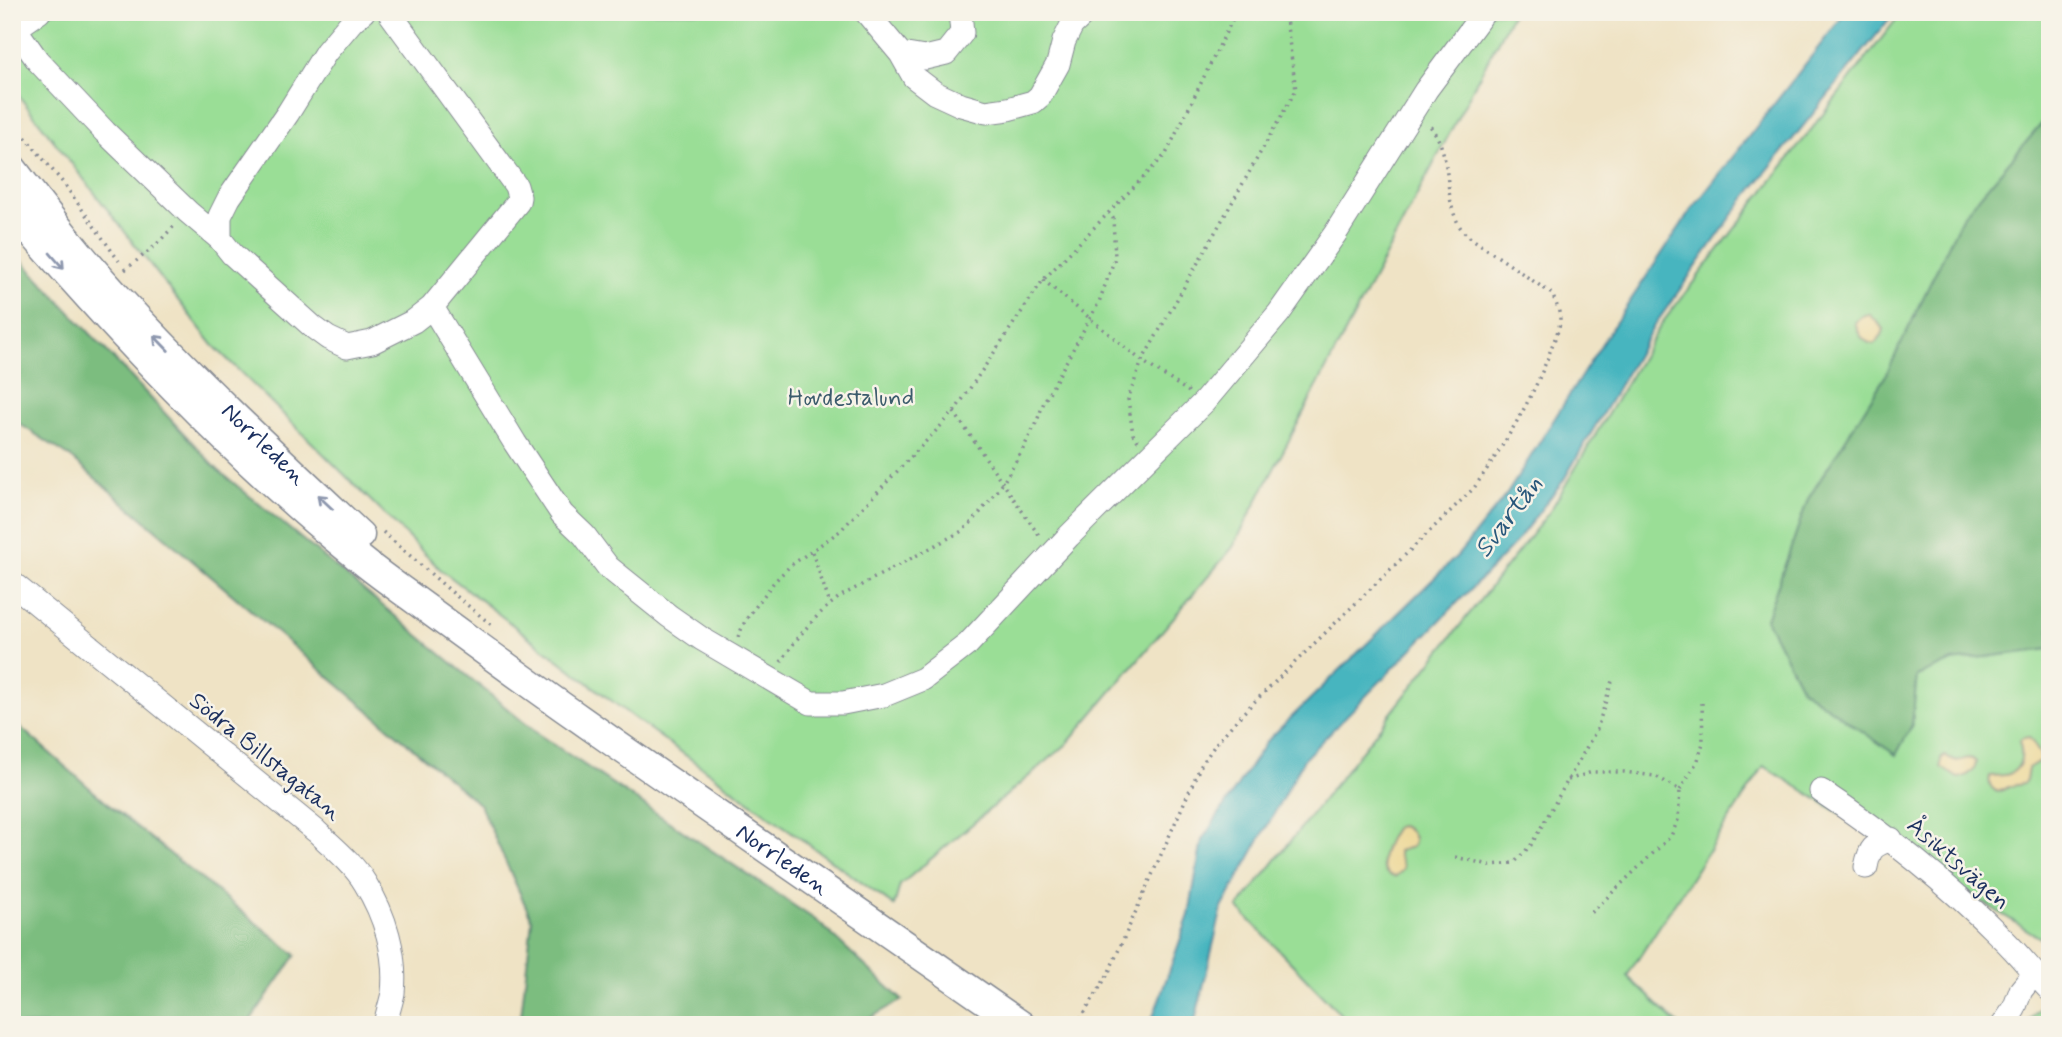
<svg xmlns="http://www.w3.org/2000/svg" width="2062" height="1037" font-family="Mynerve,sans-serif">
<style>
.green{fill:#9ade96;stroke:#5a867a;stroke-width:2}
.forest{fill:#7bbd7f;stroke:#4b766e;stroke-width:2}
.sand{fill:#eeda9e;stroke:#84847e;stroke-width:2}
.water{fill:#46b5bf;stroke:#30728e;stroke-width:2}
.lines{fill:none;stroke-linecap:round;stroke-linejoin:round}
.minor-casing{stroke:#858992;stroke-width:25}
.major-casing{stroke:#858992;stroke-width:31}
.path{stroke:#858992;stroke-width:3.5;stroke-dasharray:2 5;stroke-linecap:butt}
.minor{stroke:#fff;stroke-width:23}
.major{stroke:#fff;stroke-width:28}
.oneway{stroke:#8d97ae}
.labels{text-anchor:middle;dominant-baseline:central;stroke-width:5;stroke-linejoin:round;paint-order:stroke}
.park-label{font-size:24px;fill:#3b5b6c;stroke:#f7f3e8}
.street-label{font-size:24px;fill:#1b2f5e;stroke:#f7f3e8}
.water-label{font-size:26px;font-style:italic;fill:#28577b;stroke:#f7f3e8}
</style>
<rect width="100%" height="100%" fill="#f7f3e8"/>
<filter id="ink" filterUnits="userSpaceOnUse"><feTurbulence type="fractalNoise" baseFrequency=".0143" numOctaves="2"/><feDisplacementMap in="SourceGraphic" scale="14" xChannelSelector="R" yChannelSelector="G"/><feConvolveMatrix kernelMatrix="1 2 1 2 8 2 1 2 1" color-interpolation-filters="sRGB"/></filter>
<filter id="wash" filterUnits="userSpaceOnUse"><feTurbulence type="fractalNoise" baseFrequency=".00686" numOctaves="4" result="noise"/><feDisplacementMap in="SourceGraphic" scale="28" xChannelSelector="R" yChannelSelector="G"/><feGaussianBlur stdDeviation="1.57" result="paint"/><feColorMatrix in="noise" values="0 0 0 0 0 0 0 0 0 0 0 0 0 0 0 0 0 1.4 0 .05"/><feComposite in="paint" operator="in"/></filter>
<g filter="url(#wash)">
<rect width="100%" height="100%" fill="#efe3c5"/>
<path class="green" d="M 12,12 L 1513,12 L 1233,547 L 1067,744 L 900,885 L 894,906 L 634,718 L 440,569 L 213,345 L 12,87 Z
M 1902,12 L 2050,12 L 2050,944 L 1764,766 L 1627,976 L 1679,1025 L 1351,1025 L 1238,908 L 1550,511 L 1662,323 Z
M 2050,998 L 2050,1025 L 2025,1025 Z"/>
<path class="forest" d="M 2050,114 L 2050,649 L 1952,661 L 1917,676 L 1912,725 L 1896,755 L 1802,689 L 1766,619 L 1808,499 L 1886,375 L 1962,217 Z
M 12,250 L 218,470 L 538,734 L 817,921 L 902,1000 L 857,1025 L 520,1025 L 532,920 L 480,805 L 69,456 L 12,419 Z
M 12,720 L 108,804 L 296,955 L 247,1025 L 12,1025 Z"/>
<path class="sand" d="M 1869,314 L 1884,329 L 1882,335 L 1874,344 C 1863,343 1858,333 1855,323 C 1858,317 1862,315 1869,314 Z
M 2029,737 L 2040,754 L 2041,760 L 2028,768 L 2026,781 L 2023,784 L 2011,786 L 1998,792 C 1991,789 1988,783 1990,776 C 1996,775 2003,776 2009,774 C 2023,768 2023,753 2019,741 L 2023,738 Z
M 1945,756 L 1957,761 C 1964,760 1970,755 1976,762 C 1975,771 1967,777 1958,778 L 1941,767 L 1941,758 Z
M 1401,826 C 1409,829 1415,834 1414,843 L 1412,847 L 1398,851 C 1398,858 1404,863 1403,870 L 1395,877 C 1371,871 1387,840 1396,827 Z"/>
<path class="water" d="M 1846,12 L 1895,12 L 1742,202 L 1654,326 L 1563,481 L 1512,547 L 1304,759 L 1222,908 L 1194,1025 L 1147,1025 L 1154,1014 L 1189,915 L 1202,840 L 1266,742 L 1458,555 L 1507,494 L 1604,340 L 1689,213 Z"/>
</g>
<g filter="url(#ink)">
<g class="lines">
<g class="minor-casing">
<path id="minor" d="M 866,12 L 901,54 L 914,77 L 935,93 L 961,105 L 986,112 L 1008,109 L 1033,102 L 1040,96 L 1058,64 L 1064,41 L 1072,25 L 1086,12
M 12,24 L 38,61 L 105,132 L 188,212 L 220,239 L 232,254 L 313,327 L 328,338 L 347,347 L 372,342 L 414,321 L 432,307 L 518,202 L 519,197 L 516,186 L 389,12
M 16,28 L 39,12
M 901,54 L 925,58 L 946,53 L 962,33 L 960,12
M 220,239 L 220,216 L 229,198 L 288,113 L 326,52 L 353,20 L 363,12
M 432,307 L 515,443 L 562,514 L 584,535 L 608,567 L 669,616 L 702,639 L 811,703 L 843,703 L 884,695 L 923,679 L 968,644 L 1069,536 L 1204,402 L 1279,313 L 1335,234 L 1426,90 L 1484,12
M 12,583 L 316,831 C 333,847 353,863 365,883 C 385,915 397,954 393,993 C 391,1003 387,1014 385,1025
M 1821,791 C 1886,834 1947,883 2002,938 C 2019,954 2033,973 2050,990
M 1866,867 C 1870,847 1873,846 1891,839
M 2003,1025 L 2014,1009 L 2021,990 L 2034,974"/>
</g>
<g class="major-casing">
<g id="major">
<path id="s1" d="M 12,168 C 48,215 84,262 124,304 C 199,385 280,460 360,535"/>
<path id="s2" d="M 12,210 C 116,331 229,452 353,553 C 376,573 402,590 426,608 C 477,645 528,683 580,719 C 726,822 874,922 1021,1025"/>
</g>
</g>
<path class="path" d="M 12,121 L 64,184 L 119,261
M 125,270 L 155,246 L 175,225
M 1043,280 L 1142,361 L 1189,392
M 954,412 L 1040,537
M 1138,441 L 1133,434 L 1128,399 L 1142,361 L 1296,90 L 1285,12
M 383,532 L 455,595 L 494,627
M 812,552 L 830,604
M 738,637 L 745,621 L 774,582 L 790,566 L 840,531 L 954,412 L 1043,280 L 1166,154 L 1236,12
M 781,662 C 798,636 816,614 841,596 L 962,531 L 974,520 L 1000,488 L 1023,449 L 1037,421 L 1044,402 L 1099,302 L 1115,258 L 1113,218 L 1109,213
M 1568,780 L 1592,772 L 1624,772 L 1655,776 L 1680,790 L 1678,820 L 1671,836 L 1588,916
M 1680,790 L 1698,760 L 1703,743 L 1702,703
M 1455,857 L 1490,865 L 1514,863 L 1531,845 L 1597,729 L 1612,681
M 1077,1025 L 1108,974 L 1200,767 L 1217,742 L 1242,714 L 1474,488 C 1505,443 1534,398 1552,346 C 1555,338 1560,328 1560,320 C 1560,311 1556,303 1552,294 L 1468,236 C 1464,232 1460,228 1458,223 C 1442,192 1454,154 1429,125"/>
<use href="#minor" class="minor"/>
<use href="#major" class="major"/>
</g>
<defs><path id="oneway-shaft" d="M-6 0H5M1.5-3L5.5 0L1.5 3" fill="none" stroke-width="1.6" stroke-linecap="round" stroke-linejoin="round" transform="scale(1.75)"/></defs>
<g class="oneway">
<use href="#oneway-shaft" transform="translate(57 261) rotate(49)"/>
<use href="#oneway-shaft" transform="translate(161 343) rotate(-134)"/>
<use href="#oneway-shaft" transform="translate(325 502) rotate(-137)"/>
</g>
</g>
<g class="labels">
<g class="park-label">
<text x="851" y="398">Hovdestalund</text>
</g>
<g class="street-label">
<text stroke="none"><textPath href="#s1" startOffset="374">Norrleden</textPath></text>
<text transform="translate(265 757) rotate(39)">Södra Billstagatan</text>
<text stroke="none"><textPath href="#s2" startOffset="1012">Norrleden</textPath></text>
<text transform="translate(1958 864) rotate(41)">Åsiktsvägen</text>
</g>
<g class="water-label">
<text transform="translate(1509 517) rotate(-53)">Svartån</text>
</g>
</g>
<rect width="2062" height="1037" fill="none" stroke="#f7f3e8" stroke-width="42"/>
</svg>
